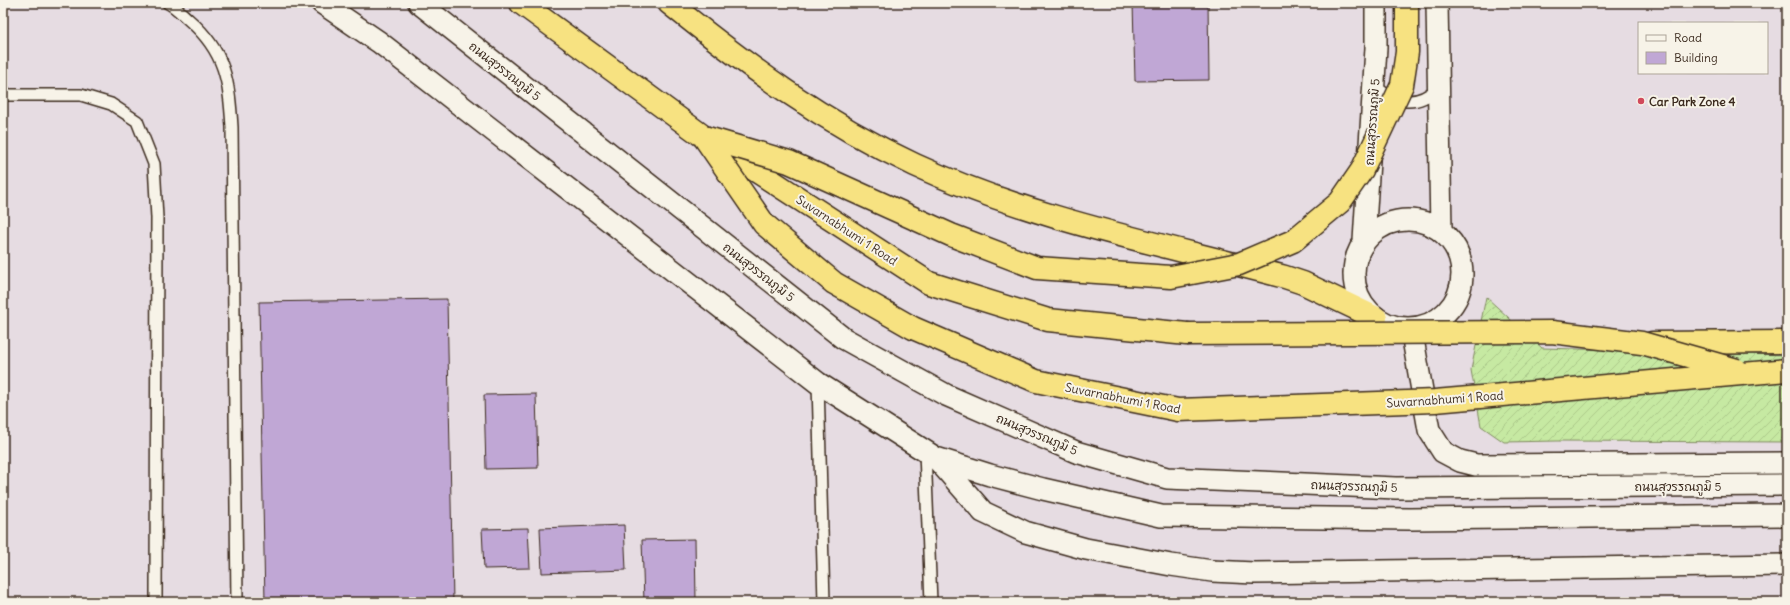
<svg xmlns="http://www.w3.org/2000/svg" width="1790" height="605" font-family="Delius,'Playpen Sans Thai',sans-serif">
<style>
.built{fill:#e6dce2;fill-rule:evenodd}
.garden{fill:url(#garden-furrows);stroke:#808a60}
.building{fill:#c0a7d5;stroke:#3b2a1e}
.lines{fill:none;stroke-linecap:round;stroke-linejoin:round}
.service-casing{stroke:#3b2a1e;stroke-width:14}
.minor-casing{stroke:#3b2a1e;stroke-width:24}
.trunk-casing{stroke:#3b2a1e;stroke-width:25}
.service{stroke:#f7f3e8;stroke-width:11}
.minor{stroke:#f7f3e8;stroke-width:21}
.trunk{stroke:#f7e281;stroke-width:22}
.trunk-bridge-casing{stroke:#3b2a1e;stroke-width:25;stroke-linecap:butt}
.trunk-bridge{stroke:#f7e281;stroke-width:22}
.poi-dot{fill:#d1495b;stroke:#f7f3e8;stroke-width:1.5}
.labels{text-anchor:middle;dominant-baseline:central;stroke-width:4;stroke-linejoin:round;paint-order:stroke}
.street-label{font-size:12px;fill:#3b2a1e;stroke:#f7f3e8}
.poi-label{font-size:12px;font-weight:bold;fill:#3b2a1e;stroke:#f7f3e8;text-anchor:start}
</style>
<defs>
<pattern id="garden-furrows" width="10" height="10" patternUnits="userSpaceOnUse"><rect width="10" height="10" fill="#c6e9a2"/><path d="M-1 1l2-2M0 10L10 0M9 11l2-2" fill="none" stroke="#abc88b"/></pattern>
</defs>
<rect width="100%" height="100%" fill="#f7f3e8"/>
<filter id="ink" filterUnits="userSpaceOnUse"><feTurbulence type="fractalNoise" baseFrequency=".025" numOctaves="2"/><feDisplacementMap in="SourceGraphic" scale="8" xChannelSelector="R" yChannelSelector="G"/><feConvolveMatrix kernelMatrix="1 2 1 2 8 2 1 2 1" color-interpolation-filters="sRGB"/></filter>
<g filter="url(#ink)">
<path class="built" d="M 3,3 L 1787,3 L 1787,602 L 3,602 ZM 1639,23 L 1767,23 L 1767,73 L 1639,73 Z"/>
<path class="garden" d="M 1486,297 L 1542,348 L 1787,355 L 1787,442 L 1557,441 L 1504,442 L 1481,426 L 1471,370 Z"/>
<path class="building" d="M 1133,3 L 1208,3 L 1209,80 L 1135,81 Z
M 447,299 L 453,602 L 265,602 L 259,302 Z
M 536,394 L 538,468 L 486,469 L 484,395 Z
M 624,525 L 626,570 L 542,573 L 540,528 Z
M 528,528 L 530,568 L 484,569 L 482,529 Z
M 695,539 L 696,602 L 644,602 L 642,540 Z"/>
<g class="lines">
<g class="service-casing">
<path id="service" d="M 168,3 C 176,7 182,14 189,20 C 226,52 229,82 232,127 L 237,602
M 1374,85 C 1394,104 1417,108 1439,87
M 3,95 L 81,95 L 111,104 L 137,121 L 154,164 L 157,218 L 156,602
M 818,383 L 824,602
M 925,452 L 931,602"/>
</g>
<g class="minor-casing">
<path id="minor" d="M 322,3 L 379,42 L 818,383 L 936,458 L 990,475 L 1043,489 L 1161,516 L 1409,519 L 1787,515
M 419,3 L 843,338 L 946,395 L 1076,452 L 1167,478 L 1396,488 L 1787,485
M 1437,3 L 1441,230
M1354 274a54 54 0 1 1 108 0a54 54 0 1 1-108 0Z
M 1364,241 L 1376,48 L 1376,3
M 1411,328 L 1429,430 L 1443,452 L 1460,461 L 1476,465 L 1787,463
M 936,458 L 983,512 L 1025,532 L 1086,549 L 1171,565 L 1212,571 L 1254,573 L 1787,565"/>
</g>
<g class="trunk-casing">
<path id="trunk" d="M 521,3 L 704,137 L 929,283 L 1048,320 L 1187,334
M 669,3 C 747,66 823,122 915,165 C 1032,219 1161,244 1285,277 L 1303,283 L 1376,318
M 1652,343 L 1787,342"/>
</g>
<use href="#service" class="service"/>
<use href="#minor" class="minor"/>
<use href="#trunk" class="trunk"/>
<g class="trunk-bridge-casing">
<path id="trunk-bridge" d="M 704,137 L 764,224 L 834,283 L 913,328 L 1036,381 L 1178,410 L 1435,401 L 1787,370
M 704,137 L 789,162 L 951,235 L 1037,268 L 1171,277 L 1239,264 L 1293,241 L 1340,202 L 1362,170 L 1402,85 L 1407,52 L 1407,3
M 1187,334 L 1552,332 L 1642,343 L 1737,370"/>
</g>
<use href="#trunk-bridge" class="trunk-bridge"/>
</g>
</g>
<circle class="poi-dot" cx="1641" cy="101" r="4"/>
<g class="labels">
<g class="street-label">
<text transform="translate(505 71) rotate(38)">ถนนสุวรรณภูมิ 5</text>
<text transform="translate(1372 122) rotate(-86)">ถนนสุวรรณภูมิ 5</text>
<text transform="translate(847 230) rotate(33)">Suvarnabhumi 1 Road</text>
<text transform="translate(759 272) rotate(38)">ถนนสุวรรณภูมิ 5</text>
<text transform="translate(1123 398) rotate(11)">Suvarnabhumi 1 Road</text>
<text transform="translate(1445 399) rotate(-4)">Suvarnabhumi 1 Road</text>
<text transform="translate(1037 434) rotate(23)">ถนนสุวรรณภูมิ 5</text>
<text transform="translate(1354 486) rotate(2)">ถนนสุวรรณภูมิ 5</text>
<text x="1678" y="486">ถนนสุวรรณภูมิ 5</text>
</g>
<g class="poi-label">
<text x="1649" y="101">Car Park Zone 4</text>
</g>
</g>
<rect width="1790" height="605" fill="none" stroke="#f7f3e8" stroke-width="16"/>
<rect x="8" y="8" width="1774" height="589" fill="none" stroke="#3b2a1e" stroke-width="1.5" filter="url(#ink)"/>
<rect x="1638" y="22" width="130" height="52" fill="#f7f3e8" stroke="#aca397"/>
<rect x="1646" y="35" width="20" height="6" fill="#f7f3e8" stroke="#aca397"/>
<text x="1674" y="42" font-size="12" fill="#3b2a1e">Road</text>
<rect x="1646" y="52" width="20" height="12" fill="#c0a7d5" stroke="#aca397"/>
<text x="1674" y="62" font-size="12" fill="#3b2a1e">Building</text>
</svg>
